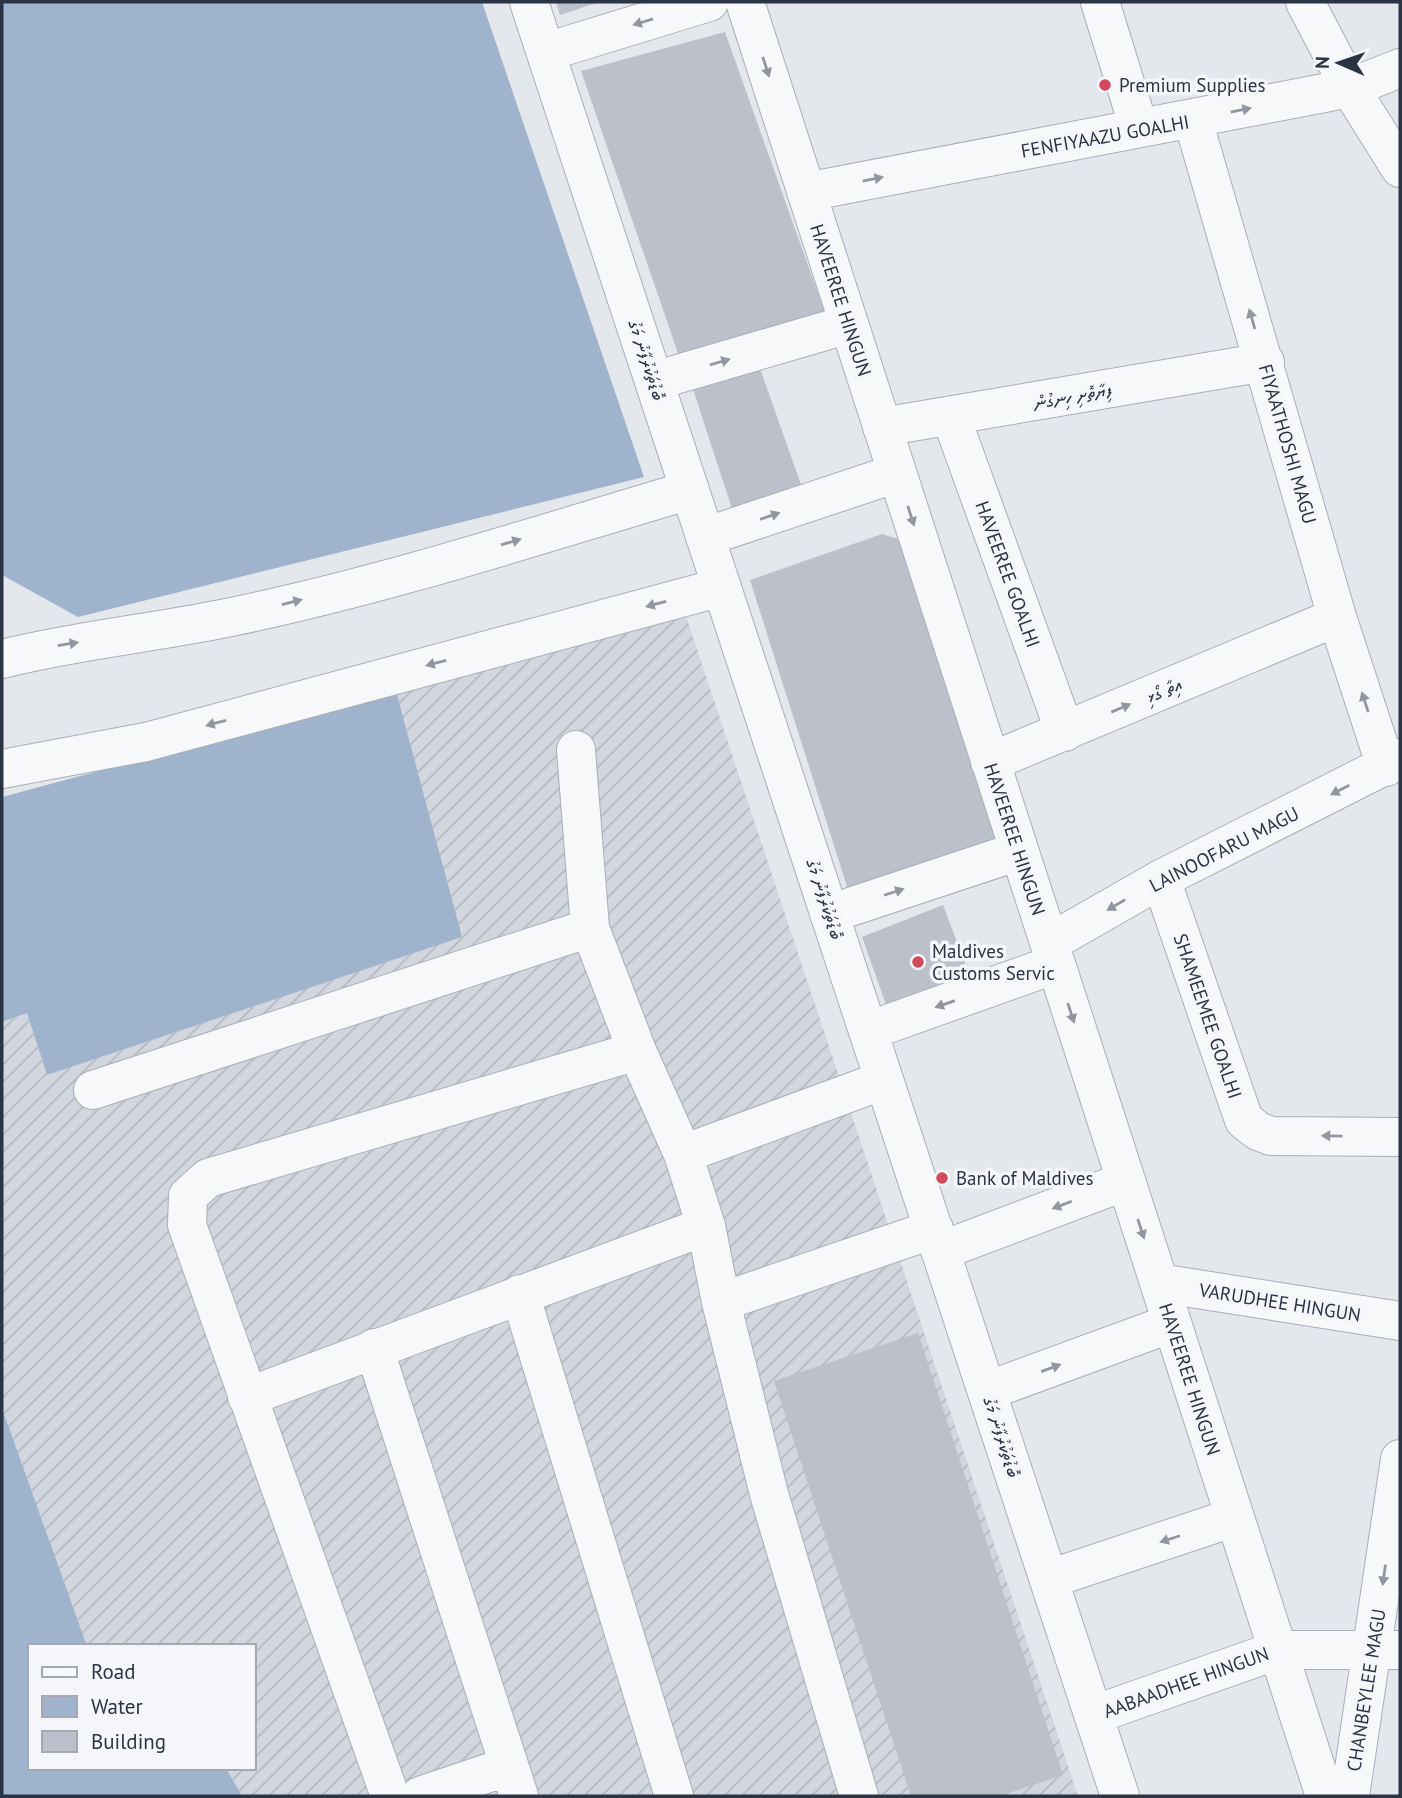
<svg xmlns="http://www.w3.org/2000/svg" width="1402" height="1798" font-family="'PT Sans','Noto Sans Thaana',sans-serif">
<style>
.industrial{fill:url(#industrial-furrows)}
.water{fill:#9fb4cc}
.building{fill:#bbc0ca}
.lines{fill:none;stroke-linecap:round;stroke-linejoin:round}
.minor-casing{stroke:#a9aeb7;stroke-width:40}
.minor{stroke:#f7f8fa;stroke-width:38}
.oneway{fill:#9196a0}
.poi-dot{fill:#d1495b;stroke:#f4f6f9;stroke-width:2.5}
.labels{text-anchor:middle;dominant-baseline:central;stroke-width:7;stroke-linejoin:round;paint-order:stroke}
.poi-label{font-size:19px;fill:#2b3445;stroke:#f4f6f9;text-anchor:start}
.street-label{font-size:19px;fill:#2b3445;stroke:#f4f6f9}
</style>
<defs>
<pattern id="industrial-furrows" width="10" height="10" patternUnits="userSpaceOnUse" patternTransform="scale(1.75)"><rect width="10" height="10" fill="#d2d6de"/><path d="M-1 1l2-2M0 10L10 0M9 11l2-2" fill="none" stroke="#b4b8c0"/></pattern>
</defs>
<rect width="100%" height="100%" fill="#e4e7ec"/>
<path class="industrial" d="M 684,610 L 1078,1796 L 242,1796 L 226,1768 L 254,1768 L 254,1646 L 87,1646 L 2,1408 L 2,1022 L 27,1013 L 47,1075 L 461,937 L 396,691 Z"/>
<path class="water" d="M 2,2 L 482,2 L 644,477 L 78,617 L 2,575 Z
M 396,691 L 462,937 L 47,1075 L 27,1013 L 2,1022 L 2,797 Z
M 2,1408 L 87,1646 L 30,1646 L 30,1768 L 226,1768 L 242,1796 L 2,1796 Z"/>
<path class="building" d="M 556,2 L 599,2 L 560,15 Z
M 725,32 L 826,316 L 681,362 L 581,71 Z
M 756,357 L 806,499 L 737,524 L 690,380 Z
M 882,534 L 901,540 L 997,834 L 992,845 L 849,893 L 750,580 Z
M 943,905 L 974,987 L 889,1013 L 862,937 Z
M 918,1333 L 1063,1775 L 1000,1796 L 911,1796 L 774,1381 Z"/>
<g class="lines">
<g class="minor-casing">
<path id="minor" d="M 529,2 L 1120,1796
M 745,2 L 1325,1796
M 1100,2 L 1139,128
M 1305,2 L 1350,88 L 1400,168
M 546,52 L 709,2
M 1193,120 L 1337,617 L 1386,767
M 806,192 L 1350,88 L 1400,68
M 654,381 L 849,324
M 951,417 L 1065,732
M 882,427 L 1265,362
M 705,537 L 897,473
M 2,659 C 77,640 155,633 231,617 C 386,585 538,535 690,490
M 576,750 L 590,928 L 637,1051 L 683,1154 L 706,1226 L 721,1302 L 769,1494 L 859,1796
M 990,762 L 1337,617
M 2,769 L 146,742 L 722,587
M 1161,879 L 1244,1120 L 1258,1131 L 1271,1136 L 1400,1137
M 829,914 L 1019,851
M 1049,943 L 1161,879 L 1400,758
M 868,1031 L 1056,964
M 93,1090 L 590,928
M 683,1154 L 884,1080
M 940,1251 L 1126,1181
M 1159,1283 L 1400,1321
M 520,1294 L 674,1796
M 721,1302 L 934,1229
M 374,1348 L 519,1796
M 987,1391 L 1172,1323
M 247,1397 L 706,1226
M 1049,1579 L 1235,1517
M 1093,1715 L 1278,1650 L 1398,1650
M 390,1796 L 187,1225 L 188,1196 L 208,1178 L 637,1051
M 420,1796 L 509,1766
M 1350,1796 L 1400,1459"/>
</g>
<use href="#minor" class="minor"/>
</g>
<defs><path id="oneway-solid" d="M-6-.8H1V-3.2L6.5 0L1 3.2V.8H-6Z" transform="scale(1.75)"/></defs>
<g class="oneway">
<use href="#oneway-solid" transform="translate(643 22) rotate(163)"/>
<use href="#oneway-solid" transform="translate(766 67) rotate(72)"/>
<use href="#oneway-solid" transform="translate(1241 110) rotate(-11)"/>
<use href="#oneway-solid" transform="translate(873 179) rotate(-11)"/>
<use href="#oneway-solid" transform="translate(1252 319) rotate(-106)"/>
<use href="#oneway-solid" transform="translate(720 362) rotate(-16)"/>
<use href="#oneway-solid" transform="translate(770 516) rotate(-19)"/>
<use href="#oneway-solid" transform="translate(911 516) rotate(72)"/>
<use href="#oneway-solid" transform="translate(511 542) rotate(-16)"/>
<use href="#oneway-solid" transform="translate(292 602) rotate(-14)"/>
<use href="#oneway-solid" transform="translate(656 604) rotate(165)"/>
<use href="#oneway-solid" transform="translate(68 644) rotate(-9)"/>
<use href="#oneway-solid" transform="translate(436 663) rotate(165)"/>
<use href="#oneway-solid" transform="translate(1365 702) rotate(-108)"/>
<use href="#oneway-solid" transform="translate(1121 708) rotate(-23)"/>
<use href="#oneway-solid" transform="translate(216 723) rotate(165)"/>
<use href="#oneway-solid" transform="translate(1340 790) rotate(153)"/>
<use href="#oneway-solid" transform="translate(894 892) rotate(-18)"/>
<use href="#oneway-solid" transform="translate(1116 905) rotate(150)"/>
<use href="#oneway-solid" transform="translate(945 1004) rotate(161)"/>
<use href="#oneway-solid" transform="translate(1071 1013) rotate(72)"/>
<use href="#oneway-solid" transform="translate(1332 1136) rotate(-179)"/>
<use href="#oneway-solid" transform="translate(1062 1205) rotate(159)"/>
<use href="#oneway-solid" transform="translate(1141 1229) rotate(72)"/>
<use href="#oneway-solid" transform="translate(1051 1368) rotate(-20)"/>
<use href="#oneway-solid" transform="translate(1170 1539) rotate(162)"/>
<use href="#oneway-solid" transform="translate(1384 1575) rotate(98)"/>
</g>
<g class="poi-dot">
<circle cx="1105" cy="85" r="7"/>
<circle cx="918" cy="962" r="7"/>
<circle cx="942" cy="1178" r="7"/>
</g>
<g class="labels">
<g class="poi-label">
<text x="1119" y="85">Premium Supplies</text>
<text x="932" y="951">Maldives<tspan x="932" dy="22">Customs Servic</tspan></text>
<text x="956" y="1178">Bank of Maldives</text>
</g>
<g class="street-label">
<text transform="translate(1105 136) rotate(-10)">FENFIYAAZU GOALHI</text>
<text transform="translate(841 300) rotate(72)">HAVEEREE HINGUN</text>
<text transform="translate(647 360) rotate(72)">ބޮޑުތަކުރުފާނު މަގު</text>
<text transform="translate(1073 396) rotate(-10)">ފިޔާތޮށި ހިނގުން</text>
<text transform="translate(1288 444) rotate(74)">FIYAATHOSHI MAGU</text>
<text transform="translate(1008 574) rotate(70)">HAVEEREE GOALHI</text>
<text transform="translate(1164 690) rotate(-23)">އިތާ ގޯޅި</text>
<text transform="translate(1015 839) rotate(72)">HAVEEREE HINGUN</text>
<text transform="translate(1224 849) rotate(-27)">LAINOOFARU MAGU</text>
<text transform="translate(825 899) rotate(72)">ބޮޑުތަކުރުފާނު މަގު</text>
<text transform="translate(1208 1016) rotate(71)">SHAMEEMEE GOALHI</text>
<text transform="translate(1280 1302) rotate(9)">VARUDHEE HINGUN</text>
<text transform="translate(1190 1379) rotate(72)">HAVEEREE HINGUN</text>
<text transform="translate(1002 1437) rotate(72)">ބޮޑުތަކުރުފާނު މަގު</text>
<text transform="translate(1186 1682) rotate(-20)">AABAADHEE HINGUN</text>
<text transform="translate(1366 1690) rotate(-81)">CHANBEYLEE MAGU</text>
</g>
</g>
<rect width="1402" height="1798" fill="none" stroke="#2b3445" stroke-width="7"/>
<rect x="28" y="1644" width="228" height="126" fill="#f4f6f9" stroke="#a4a8b1" stroke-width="2"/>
<rect x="42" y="1667" width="35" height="10" fill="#f7f8fa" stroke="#a4a8b1" stroke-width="2"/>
<text x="91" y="1679" font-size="21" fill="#2b3445">Road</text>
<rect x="42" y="1696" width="35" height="21" fill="#9fb4cc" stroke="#a4a8b1" stroke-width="2"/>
<text x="91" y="1714" font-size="21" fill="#2b3445">Water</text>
<rect x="42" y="1731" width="35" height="21" fill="#bbc0ca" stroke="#a4a8b1" stroke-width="2"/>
<text x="91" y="1749" font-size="21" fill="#2b3445">Building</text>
<g transform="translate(1339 63) rotate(272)" stroke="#f4f6f9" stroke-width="5" paint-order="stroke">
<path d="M0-5L12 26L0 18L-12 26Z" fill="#2b3445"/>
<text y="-10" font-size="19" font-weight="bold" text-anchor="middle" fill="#2b3445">N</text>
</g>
</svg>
